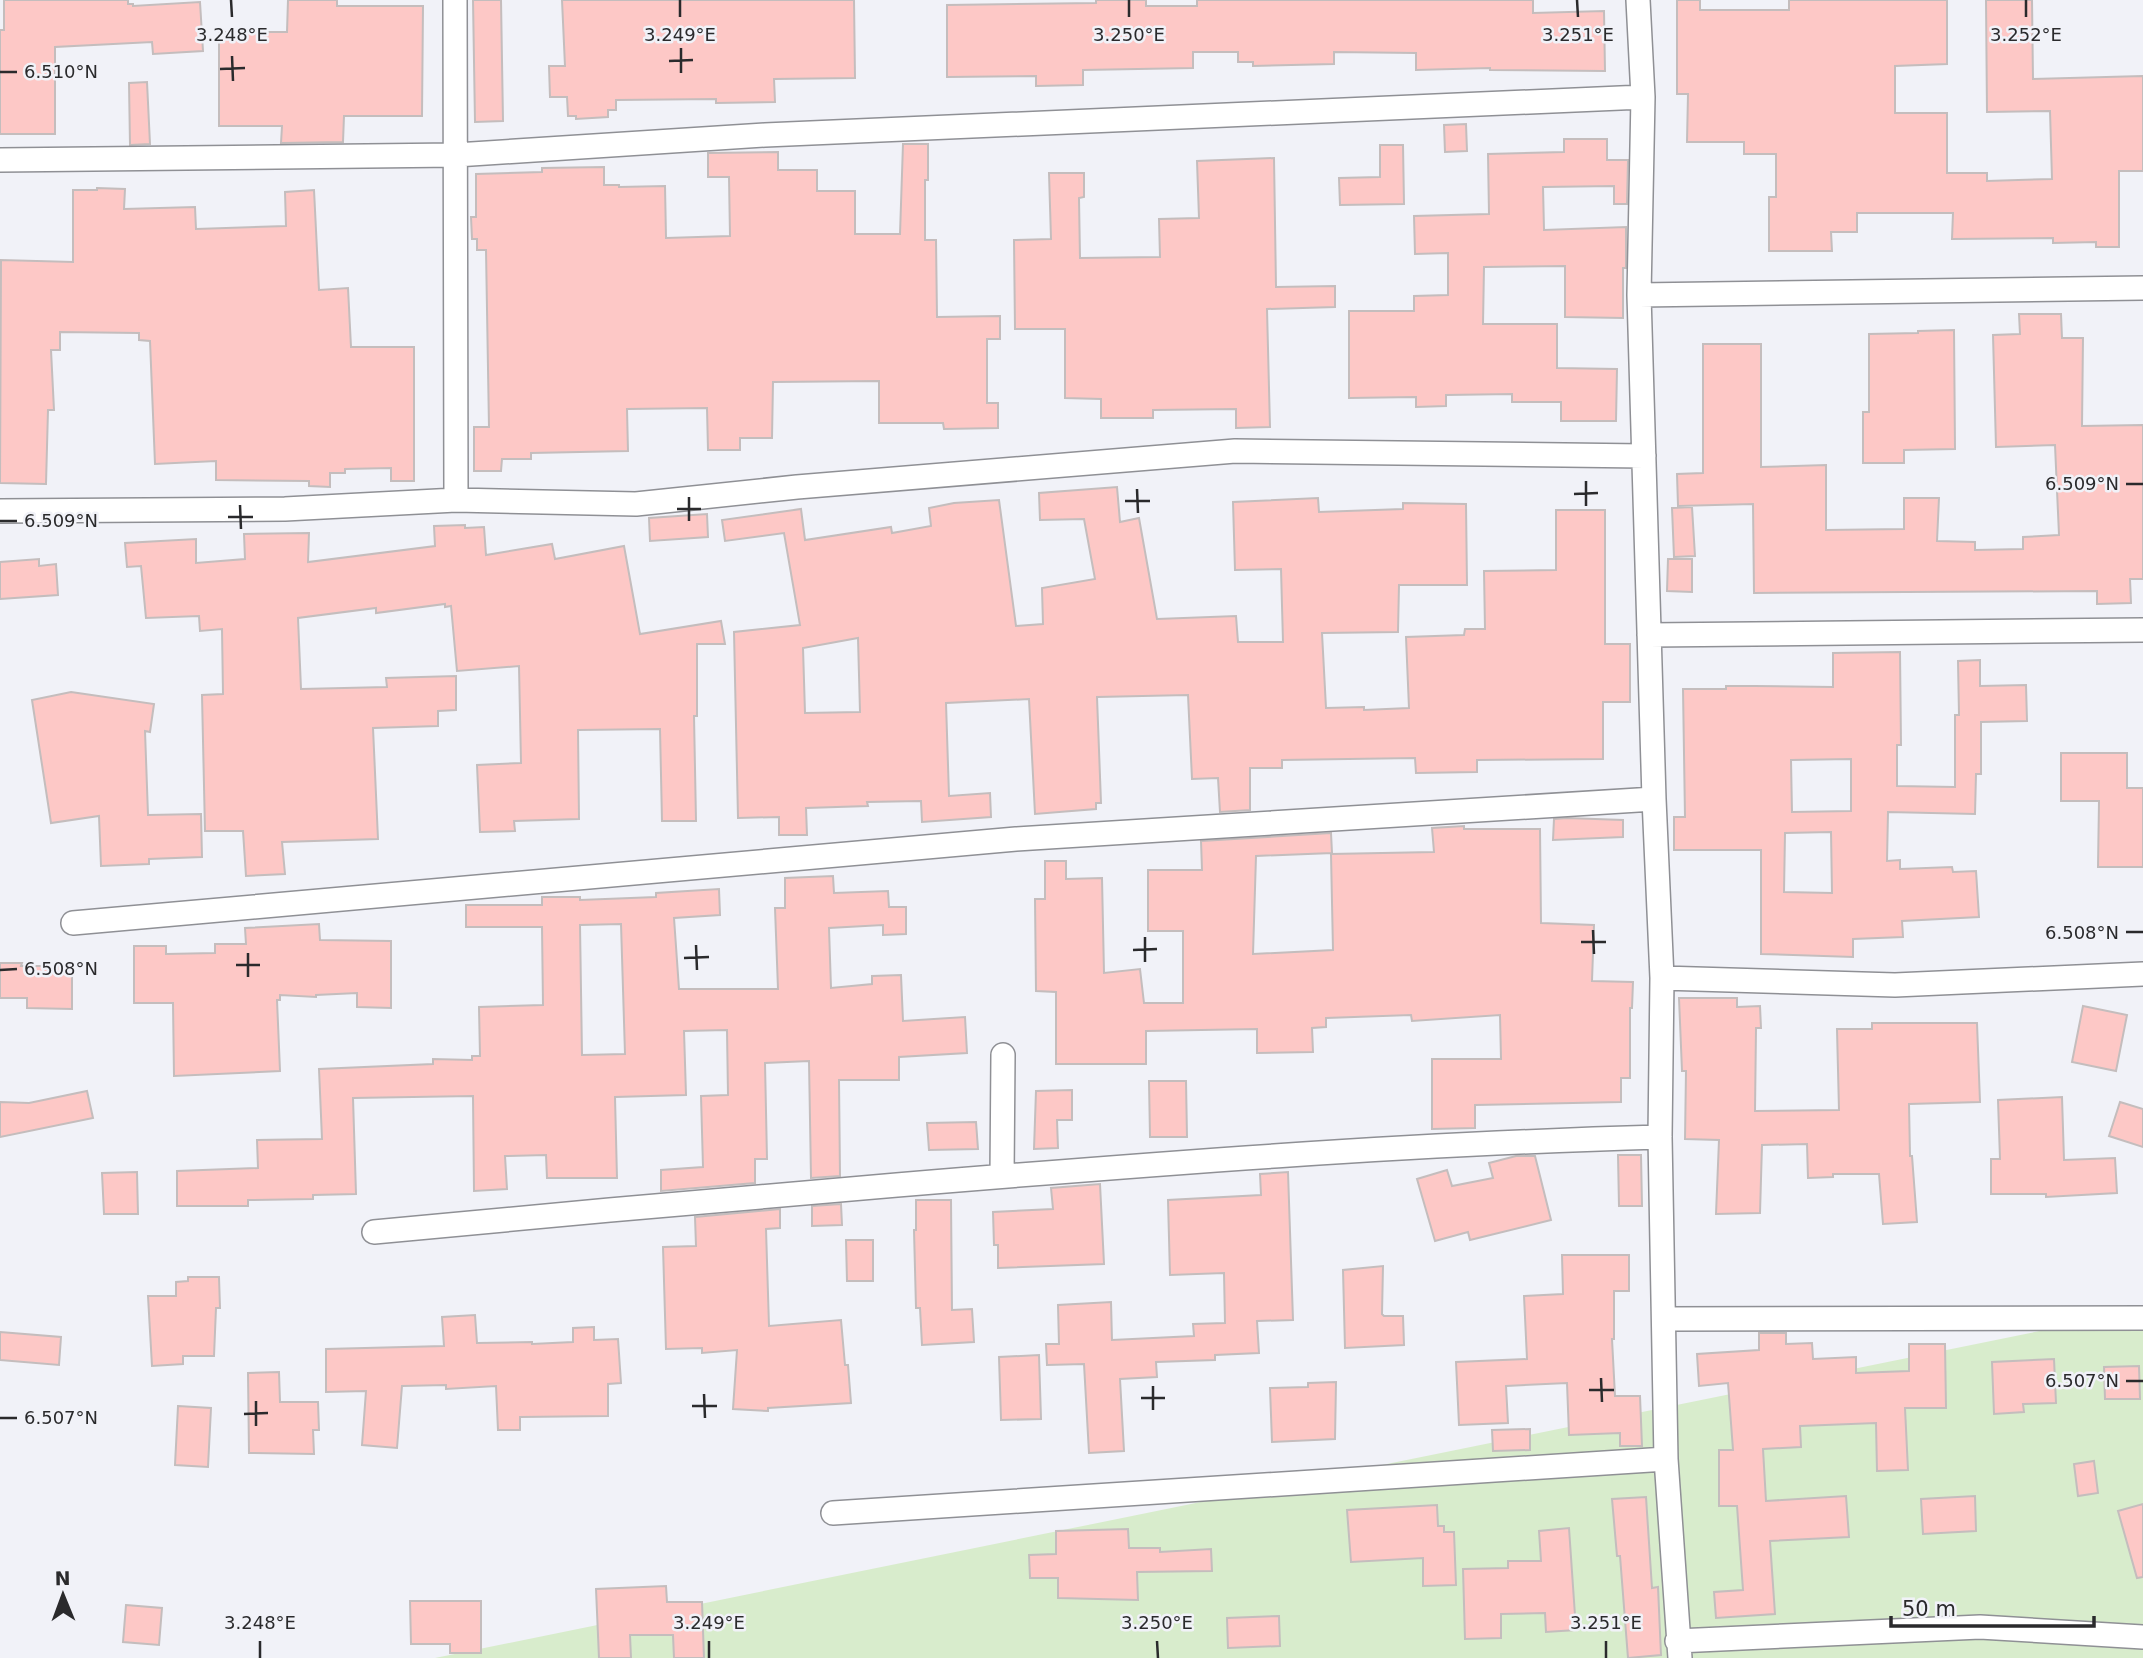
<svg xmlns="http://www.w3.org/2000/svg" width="2143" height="1658" font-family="'DejaVu Sans',sans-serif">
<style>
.green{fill:#d8eccc}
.building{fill:#fdc8c6;stroke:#c4bdbd;stroke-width:2;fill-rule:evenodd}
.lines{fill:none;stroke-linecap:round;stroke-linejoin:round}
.minor-casing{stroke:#8f9095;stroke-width:26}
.minor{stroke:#fff;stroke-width:23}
.ticks{fill:none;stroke:#2a2a2c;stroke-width:2.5}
.ticks-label{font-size:18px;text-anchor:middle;fill:#2a2a2c;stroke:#f1f2f8;stroke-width:5;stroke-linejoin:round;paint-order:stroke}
</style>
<rect width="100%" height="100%" fill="#f1f2f8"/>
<path class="green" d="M 2143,1310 L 2143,1658 L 435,1658 Z"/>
<path class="building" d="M 4,0 L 128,0 L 128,4 L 133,4 L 133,6 L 200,2 L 203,51 L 153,54 L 152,42 L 55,47 L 55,134 L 0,134 L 0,30 L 4,30 Z
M 288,0 L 337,0 L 337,6 L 423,6 L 422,116 L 344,116 L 343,142 L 281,143 L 282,126 L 219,126 L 219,32 L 287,32 Z
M 473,0 L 501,0 L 503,121 L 475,122 Z
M 562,0 L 854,0 L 855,78 L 774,79 L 775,102 L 716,103 L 716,99 L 616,100 L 616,110 L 608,110 L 608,117 L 576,119 L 576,116 L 568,116 L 567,97 L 550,97 L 549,66 L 565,66 Z
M 1096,0 L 1146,0 L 1146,6 L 1197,6 L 1197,0 L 1533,0 L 1533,13 L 1604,11 L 1605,71 L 1490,70 L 1490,68 L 1416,70 L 1416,53 L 1334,52 L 1334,64 L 1253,66 L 1253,62 L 1238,62 L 1238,52 L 1193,52 L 1193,68 L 1083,70 L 1083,85 L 1036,86 L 1036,76 L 947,77 L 947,5 L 1096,3 Z
M 1677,0 L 1700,0 L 1700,10 L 1789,10 L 1789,0 L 1947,0 L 1947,64 L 1895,66 L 1895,113 L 1947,113 L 1947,173 L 1987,173 L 1987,181 L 2052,179 L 2050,111 L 1987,112 L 1986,0 L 2032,0 L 2033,79 L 2143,76 L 2143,171 L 2119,171 L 2119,247 L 2096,247 L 2096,242 L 2053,243 L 2053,238 L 1952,239 L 1953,213 L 1857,213 L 1857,232 L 1831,232 L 1832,251 L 1769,251 L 1769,197 L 1776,197 L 1776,154 L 1744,154 L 1744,142 L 1687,142 L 1688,94 L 1677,94 Z
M 147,82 L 150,144 L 130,145 L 129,83 Z
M 1466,124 L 1467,151 L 1445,152 L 1444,125 Z
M 1564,139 L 1607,139 L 1607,160 L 1628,160 L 1627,204 L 1614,204 L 1614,186 L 1543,187 L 1544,230 L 1626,227 L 1626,268 L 1623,268 L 1623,318 L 1565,317 L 1565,266 L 1484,267 L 1483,324 L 1557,324 L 1557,368 L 1617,369 L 1616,421 L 1561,421 L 1561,402 L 1512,402 L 1512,394 L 1446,395 L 1446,406 L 1416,407 L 1416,397 L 1349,398 L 1349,311 L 1414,311 L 1414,296 L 1448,295 L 1448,253 L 1415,254 L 1414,216 L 1489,214 L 1488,154 L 1564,152 Z
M 903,144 L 928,144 L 928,180 L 925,180 L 925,240 L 936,240 L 937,317 L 1000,316 L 1000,339 L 987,339 L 987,403 L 998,403 L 998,428 L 944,429 L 943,423 L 879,423 L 879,381 L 773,382 L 772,438 L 740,438 L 740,450 L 708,450 L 707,408 L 627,409 L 628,451 L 531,453 L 531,459 L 502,459 L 501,471 L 474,471 L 474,427 L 489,427 L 486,250 L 477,250 L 477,239 L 472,239 L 471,217 L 476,217 L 476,174 L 542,172 L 542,168 L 604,167 L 604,185 L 619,185 L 619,187 L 665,186 L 666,238 L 730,236 L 729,177 L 708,177 L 708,153 L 778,152 L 778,170 L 817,170 L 817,191 L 855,191 L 855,234 L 900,234 Z
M 1380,145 L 1403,145 L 1404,204 L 1340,205 L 1339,178 L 1380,177 Z
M 1274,158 L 1276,287 L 1335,286 L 1335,307 L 1267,309 L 1270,427 L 1236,428 L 1236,409 L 1153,410 L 1153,418 L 1101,418 L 1101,399 L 1065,398 L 1065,329 L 1015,329 L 1014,240 L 1051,239 L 1049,173 L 1084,173 L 1084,197 L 1079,198 L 1080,258 L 1160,257 L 1159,219 L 1199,218 L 1197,161 Z
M 97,188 L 125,189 L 124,209 L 195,207 L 196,229 L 286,226 L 285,192 L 314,190 L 319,290 L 348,288 L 351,347 L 414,347 L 414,481 L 391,481 L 391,468 L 345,469 L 345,473 L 330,473 L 330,487 L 309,486 L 309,481 L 216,480 L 216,461 L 155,464 L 150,341 L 139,340 L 139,333 L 60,332 L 60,350 L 51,350 L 54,410 L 48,410 L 46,484 L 0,483 L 1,260 L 73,262 L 73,190 L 97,190 Z
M 2019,314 L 2061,314 L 2062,338 L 2083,338 L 2082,426 L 2143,425 L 2143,579 L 2130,579 L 2131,603 L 2097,604 L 2097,591 L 1754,593 L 1753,504 L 1678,506 L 1677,474 L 1703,473 L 1703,344 L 1761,344 L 1761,467 L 1826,465 L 1826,530 L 1904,529 L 1904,498 L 1939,498 L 1937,541 L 1975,542 L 1975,550 L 2023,549 L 2023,537 L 2059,535 L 2055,445 L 1996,447 L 1993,335 L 2020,334 Z
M 1954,330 L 1955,449 L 1904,450 L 1904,463 L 1863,463 L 1863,412 L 1869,412 L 1869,334 L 1918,333 L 1918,331 Z
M 1117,487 L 1120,522 L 1139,518 L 1157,619 L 1236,616 L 1238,642 L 1283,642 L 1281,569 L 1235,570 L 1233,502 L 1318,498 L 1319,512 L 1403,509 L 1403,503 L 1466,504 L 1467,585 L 1399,585 L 1398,632 L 1322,633 L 1326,708 L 1364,707 L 1364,710 L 1409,708 L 1406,637 L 1464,635 L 1465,629 L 1485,629 L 1484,571 L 1556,570 L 1556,510 L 1605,510 L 1605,644 L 1630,644 L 1630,702 L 1603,702 L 1603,759 L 1477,760 L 1477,772 L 1416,773 L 1415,758 L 1282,760 L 1282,768 L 1250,768 L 1250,810 L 1220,812 L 1218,778 L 1192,779 L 1188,695 L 1097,697 L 1101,803 L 1096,803 L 1096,809 L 1035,814 L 1029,699 L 946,703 L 949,796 L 990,793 L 991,817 L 922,822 L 921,801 L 867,802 L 868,806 L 806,808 L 807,835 L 779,835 L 779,817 L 738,818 L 734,632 L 800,625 L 784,533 L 725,541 L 722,520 L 801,509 L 805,540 L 891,527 L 892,533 L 931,526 L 929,508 L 954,503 L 999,500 L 1016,626 L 1043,624 L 1042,588 L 1095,579 L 1084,519 L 1040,520 L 1039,493 ZM 858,638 L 860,712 L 805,713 L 803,648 Z
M 1692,507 L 1695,556 L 1674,557 L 1672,508 Z
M 707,514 L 708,537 L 650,541 L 649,518 Z
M 465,525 L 465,528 L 484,527 L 486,555 L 552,544 L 555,559 L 624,546 L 640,634 L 721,621 L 725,644 L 697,644 L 697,716 L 694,716 L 696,821 L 662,821 L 660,729 L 578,730 L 579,819 L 514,821 L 515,831 L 480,832 L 477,765 L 521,763 L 519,666 L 457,671 L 451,606 L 445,607 L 445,604 L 376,613 L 376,608 L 298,618 L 301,689 L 387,687 L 386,678 L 456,676 L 456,710 L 438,711 L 438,726 L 373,728 L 378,839 L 282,842 L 285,874 L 246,876 L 243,831 L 205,831 L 202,695 L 223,694 L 222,629 L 200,631 L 199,616 L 146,618 L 141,566 L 127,567 L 125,543 L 196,539 L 196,563 L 245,559 L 244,534 L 309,533 L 308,562 L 435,546 L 434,526 Z
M 39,559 L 39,566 L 56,564 L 58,595 L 0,599 L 0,562 Z
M 1668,559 L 1692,559 L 1692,592 L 1667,591 Z
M 1900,652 L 1901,745 L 1897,745 L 1897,786 L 1955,787 L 1955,715 L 1959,715 L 1958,661 L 1980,660 L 1980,686 L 2026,685 L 2027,721 L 1981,722 L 1981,774 L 1976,774 L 1975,814 L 1888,812 L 1887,861 L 1900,860 L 1900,869 L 1952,867 L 1953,872 L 1976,871 L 1979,917 L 1902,921 L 1903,937 L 1853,939 L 1853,957 L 1761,954 L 1761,850 L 1674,850 L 1674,817 L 1685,817 L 1683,689 L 1726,689 L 1726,686 L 1754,686 L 1833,687 L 1833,653 ZM 1851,759 L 1851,811 L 1792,812 L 1791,760 ZM 1831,832 L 1832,893 L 1784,892 L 1785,833 Z
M 71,692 L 154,704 L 150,732 L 145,731 L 148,815 L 201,814 L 202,857 L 149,859 L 149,864 L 101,866 L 99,816 L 51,823 L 32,700 Z
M 2061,753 L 2127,753 L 2127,788 L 2143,788 L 2143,867 L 2098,867 L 2099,801 L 2061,801 Z
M 1567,818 L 1623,820 L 1623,837 L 1553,840 L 1554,819 Z
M 1464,826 L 1464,829 L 1540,829 L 1541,923 L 1594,925 L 1592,981 L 1633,982 L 1632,1008 L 1630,1008 L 1630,1078 L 1621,1078 L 1621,1102 L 1475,1105 L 1475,1128 L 1432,1129 L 1432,1059 L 1501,1059 L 1500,1015 L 1412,1021 L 1411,1015 L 1326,1018 L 1326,1027 L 1312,1028 L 1313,1052 L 1257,1053 L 1257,1029 L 1146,1031 L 1146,1064 L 1056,1064 L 1056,992 L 1036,991 L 1035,899 L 1045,899 L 1045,861 L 1066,861 L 1066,879 L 1102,878 L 1104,973 L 1140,969 L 1144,1003 L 1183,1003 L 1183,931 L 1148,931 L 1148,870 L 1202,870 L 1201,841 L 1331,833 L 1332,853 L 1256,856 L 1253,954 L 1333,950 L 1331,854 L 1434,852 L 1432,828 Z
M 833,876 L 834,893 L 888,891 L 889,907 L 906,907 L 906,934 L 883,935 L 883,925 L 829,928 L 831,988 L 872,984 L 872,976 L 901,975 L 903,1021 L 965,1017 L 967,1053 L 899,1057 L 899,1080 L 839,1080 L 840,1176 L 811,1178 L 809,1061 L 765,1063 L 767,1159 L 755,1159 L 755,1183 L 661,1191 L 661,1170 L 703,1167 L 701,1096 L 728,1095 L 727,1030 L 684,1031 L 686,1095 L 615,1097 L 617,1178 L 547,1178 L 546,1155 L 505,1156 L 507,1189 L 474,1191 L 473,1096 L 353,1098 L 356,1194 L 313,1195 L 313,1199 L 248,1200 L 248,1206 L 177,1206 L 177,1171 L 258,1168 L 257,1140 L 322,1139 L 319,1069 L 433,1064 L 433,1059 L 472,1060 L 472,1056 L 480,1056 L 479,1007 L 543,1005 L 542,927 L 466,927 L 466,905 L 542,905 L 542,897 L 580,897 L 580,900 L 656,897 L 656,893 L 719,889 L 720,915 L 674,918 L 679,989 L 778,989 L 775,908 L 785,908 L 785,878 ZM 621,924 L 625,1054 L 582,1055 L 580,925 Z
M 319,924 L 320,940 L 391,941 L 391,1008 L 357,1007 L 357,993 L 316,995 L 316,997 L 280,995 L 280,1000 L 277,1000 L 280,1071 L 174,1076 L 173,1003 L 134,1003 L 134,946 L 166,946 L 166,954 L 215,953 L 215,944 L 246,944 L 245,928 Z
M 0,963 L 22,963 L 21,966 L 72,966 L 72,1009 L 27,1008 L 27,998 L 0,998 Z
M 1679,998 L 1737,998 L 1737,1007 L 1760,1006 L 1761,1028 L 1756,1028 L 1755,1111 L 1839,1110 L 1837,1029 L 1872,1029 L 1872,1023 L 1977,1023 L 1980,1102 L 1909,1104 L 1910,1156 L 1912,1156 L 1917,1222 L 1883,1224 L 1879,1174 L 1833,1174 L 1833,1177 L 1808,1178 L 1807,1144 L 1762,1145 L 1760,1213 L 1716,1214 L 1719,1140 L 1685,1139 L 1686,1071 L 1682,1071 Z
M 2083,1006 L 2127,1015 L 2116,1071 L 2072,1062 Z
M 1149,1081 L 1186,1081 L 1187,1137 L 1150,1137 Z
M 1072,1090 L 1072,1120 L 1057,1120 L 1058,1148 L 1034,1149 L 1036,1091 Z
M 87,1091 L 93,1118 L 0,1137 L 0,1102 L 29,1103 Z
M 2062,1097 L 2064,1160 L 2115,1158 L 2117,1193 L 2046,1197 L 2046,1194 L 1991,1194 L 1991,1159 L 2000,1159 L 1998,1100 Z
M 2120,1102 L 2143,1109 L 2143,1147 L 2109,1136 Z
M 976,1122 L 978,1149 L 929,1150 L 927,1123 Z
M 1618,1155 L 1641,1155 L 1642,1206 L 1619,1206 Z
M 1516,1156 L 1535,1156 L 1551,1220 L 1470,1240 L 1468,1232 L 1435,1241 L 1417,1179 L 1447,1170 L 1452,1186 L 1493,1178 L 1489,1163 Z
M 137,1172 L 138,1214 L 104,1214 L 102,1173 Z
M 1288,1172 L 1293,1320 L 1257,1321 L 1259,1353 L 1215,1355 L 1215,1360 L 1156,1362 L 1157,1377 L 1120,1379 L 1124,1451 L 1089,1453 L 1084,1364 L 1047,1365 L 1046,1344 L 1059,1344 L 1058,1305 L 1111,1302 L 1112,1340 L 1194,1336 L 1193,1324 L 1225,1323 L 1224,1273 L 1170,1275 L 1168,1200 L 1261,1195 L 1260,1174 Z
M 1100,1184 L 1104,1264 L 998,1268 L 998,1245 L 994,1245 L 993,1212 L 1053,1209 L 1051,1188 Z
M 916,1200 L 951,1200 L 952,1310 L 972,1309 L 974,1342 L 922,1345 L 920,1308 L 916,1308 L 914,1230 L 916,1230 Z
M 841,1204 L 842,1225 L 812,1226 L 812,1206 Z
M 780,1209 L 780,1228 L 766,1229 L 769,1326 L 841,1320 L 845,1365 L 848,1365 L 851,1403 L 768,1408 L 768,1411 L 733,1409 L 737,1350 L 702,1353 L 702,1348 L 666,1349 L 663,1247 L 696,1246 L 695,1217 Z
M 846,1240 L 873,1240 L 873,1281 L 847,1281 Z
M 1562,1255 L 1629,1255 L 1629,1291 L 1614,1291 L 1614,1339 L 1612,1339 L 1615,1396 L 1640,1396 L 1642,1446 L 1620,1446 L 1620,1433 L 1569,1435 L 1567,1383 L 1506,1386 L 1508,1423 L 1459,1425 L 1456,1362 L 1527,1359 L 1524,1296 L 1563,1294 Z
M 1383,1266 L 1382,1314 L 1384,1316 L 1403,1316 L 1404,1345 L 1345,1348 L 1343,1270 Z
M 188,1277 L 219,1277 L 220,1308 L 216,1308 L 214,1356 L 183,1356 L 183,1364 L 152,1366 L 148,1296 L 176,1296 L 176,1282 L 188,1281 Z
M 475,1315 L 477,1343 L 532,1342 L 532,1344 L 573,1342 L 573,1328 L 594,1327 L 594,1340 L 618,1339 L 621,1383 L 608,1384 L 608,1416 L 520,1417 L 520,1430 L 498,1430 L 496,1386 L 446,1389 L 446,1385 L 402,1386 L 397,1448 L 362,1445 L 366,1391 L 326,1392 L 326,1349 L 444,1346 L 442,1317 Z
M 0,1332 L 61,1337 L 59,1365 L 0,1360 Z
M 1759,1333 L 1786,1333 L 1786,1344 L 1812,1343 L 1813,1359 L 1856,1357 L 1856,1373 L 1909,1371 L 1909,1344 L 1945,1344 L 1946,1408 L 1905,1408 L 1908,1470 L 1877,1471 L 1876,1423 L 1800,1426 L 1801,1447 L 1763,1449 L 1766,1501 L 1846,1496 L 1849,1537 L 1770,1541 L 1775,1614 L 1716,1618 L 1714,1592 L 1743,1590 L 1737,1506 L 1719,1506 L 1719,1450 L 1733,1450 L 1728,1383 L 1699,1386 L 1697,1354 L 1759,1350 Z
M 1039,1355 L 1041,1419 L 1001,1420 L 999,1357 Z
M 2054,1359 L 2056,1403 L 2023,1404 L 2024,1412 L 1994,1414 L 1992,1362 Z
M 2139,1366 L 2140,1399 L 2105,1399 L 2104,1367 Z
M 279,1372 L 280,1402 L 318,1402 L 319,1430 L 313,1430 L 314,1454 L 249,1453 L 248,1373 Z
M 1336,1382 L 1335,1439 L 1272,1442 L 1270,1388 L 1308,1387 L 1308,1383 Z
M 178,1406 L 211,1408 L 208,1467 L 175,1465 Z
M 1530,1429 L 1530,1450 L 1493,1451 L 1492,1430 Z
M 2094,1461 L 2098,1493 L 2078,1496 L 2074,1464 Z
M 1975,1496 L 1976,1531 L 1923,1534 L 1921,1499 Z
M 1646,1497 L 1652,1588 L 1658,1587 L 1661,1655 L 1628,1658 L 1620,1556 L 1617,1556 L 1612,1499 Z
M 2143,1504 L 2143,1577 L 2137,1578 L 2118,1511 Z
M 1437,1505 L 1438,1526 L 1444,1526 L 1444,1532 L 1454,1532 L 1456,1585 L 1423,1586 L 1423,1558 L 1351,1562 L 1347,1510 Z
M 1569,1528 L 1576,1630 L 1546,1632 L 1545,1613 L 1501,1614 L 1501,1638 L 1465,1639 L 1463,1569 L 1508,1568 L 1508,1561 L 1541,1561 L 1539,1531 Z
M 1128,1529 L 1129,1548 L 1160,1548 L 1160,1552 L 1211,1549 L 1212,1571 L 1137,1572 L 1138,1600 L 1058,1598 L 1058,1578 L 1030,1578 L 1029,1555 L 1056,1554 L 1056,1531 Z
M 666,1586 L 667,1602 L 702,1602 L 704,1658 L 674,1658 L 673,1635 L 630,1635 L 631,1658 L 599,1658 L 596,1589 Z
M 410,1601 L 481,1601 L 481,1653 L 450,1653 L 450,1644 L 411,1644 Z
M 126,1605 L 162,1608 L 159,1645 L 123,1642 Z
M 1279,1616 L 1280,1646 L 1228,1648 L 1227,1618 Z"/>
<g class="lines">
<g class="minor-casing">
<path id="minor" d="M 455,0 L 456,500
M 1638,0 L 1643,97 L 1639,295 L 1654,799 L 1662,978 L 1660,1137 L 1666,1459 L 1680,1658
M 0,160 L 456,155 L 765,135 L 1643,97
M 1639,295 L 2143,288
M 0,511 L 285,509 L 456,500 L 636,504 L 797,487 L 1235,451 L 1644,456
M 1649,635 L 2143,630
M 73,923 L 1016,839 L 1654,799
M 1662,978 L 1895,985 L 2143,974
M 1002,1176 L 1003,1055
M 374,1232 C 548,1215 723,1200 897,1185 C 1151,1164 1405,1144 1660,1137
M 1664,1319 L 2143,1318
M 833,1513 L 1666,1459
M 1677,1641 L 1980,1627 L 2143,1637"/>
</g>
<use href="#minor" class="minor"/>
</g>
<path class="ticks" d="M 231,0 L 232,17M 680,0 L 680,17M 1129,0 L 1129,17M 1577,0 L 1578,17M 2026,0 L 2026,17M 681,48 L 681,73M 232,56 L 233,81M 669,61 L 693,60M 220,69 L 245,68M 0,72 L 17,72M 1586,481 L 1586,506M 2126,484 L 2143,484M 1137,489 L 1138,513M 1574,494 L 1598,493M 689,497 L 689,521M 1125,501 L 1150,501M 240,505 L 241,529M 677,509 L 701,509M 228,517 L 253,517M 0,521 L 17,521M 1593,930 L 1594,954M 2126,932 L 2143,932M 1145,937 L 1145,962M 1581,942 L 1606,942M 696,945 L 697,970M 1133,950 L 1157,949M 248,953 L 248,977M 684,958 L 709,957M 236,965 L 260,965M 0,970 L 17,969M 1601,1378 L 1602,1402M 2126,1381 L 2143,1381M 1153,1386 L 1153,1410M 1589,1390 L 1614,1390M 704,1394 L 705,1418M 1141,1398 L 1165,1398M 256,1401 L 256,1426M 692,1406 L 717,1406M 244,1414 L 268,1413M 0,1418 L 17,1418M 260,1641 L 260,1658M 709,1641 L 709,1658M 1157,1641 L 1158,1658M 1606,1641 L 1606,1658"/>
<g class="ticks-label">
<text x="232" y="41">3.248°E</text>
<text x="680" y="41">3.249°E</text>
<text x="1129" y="41">3.250°E</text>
<text x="1578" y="41">3.251°E</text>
<text x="2026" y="41">3.252°E</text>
<text x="61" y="78">6.510°N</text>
<text x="2082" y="490">6.509°N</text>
<text x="61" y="527">6.509°N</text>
<text x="2082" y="939">6.508°N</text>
<text x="61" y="975">6.508°N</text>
<text x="2082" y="1387">6.507°N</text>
<text x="61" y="1424">6.507°N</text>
<text x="260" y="1629">3.248°E</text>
<text x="709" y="1629">3.249°E</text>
<text x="1157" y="1629">3.250°E</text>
<text x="1606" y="1629">3.251°E</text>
</g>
<g transform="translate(63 1595) rotate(359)" stroke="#f1f2f8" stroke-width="5" paint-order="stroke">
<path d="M0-5L12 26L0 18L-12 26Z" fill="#2a2a2c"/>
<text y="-10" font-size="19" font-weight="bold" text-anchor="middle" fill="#2a2a2c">N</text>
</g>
<path d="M1891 1616v10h203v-10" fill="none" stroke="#2a2a2c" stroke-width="3.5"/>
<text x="1902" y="1616" font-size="21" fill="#2a2a2c" stroke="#f1f2f8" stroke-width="5" paint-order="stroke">50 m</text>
</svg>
